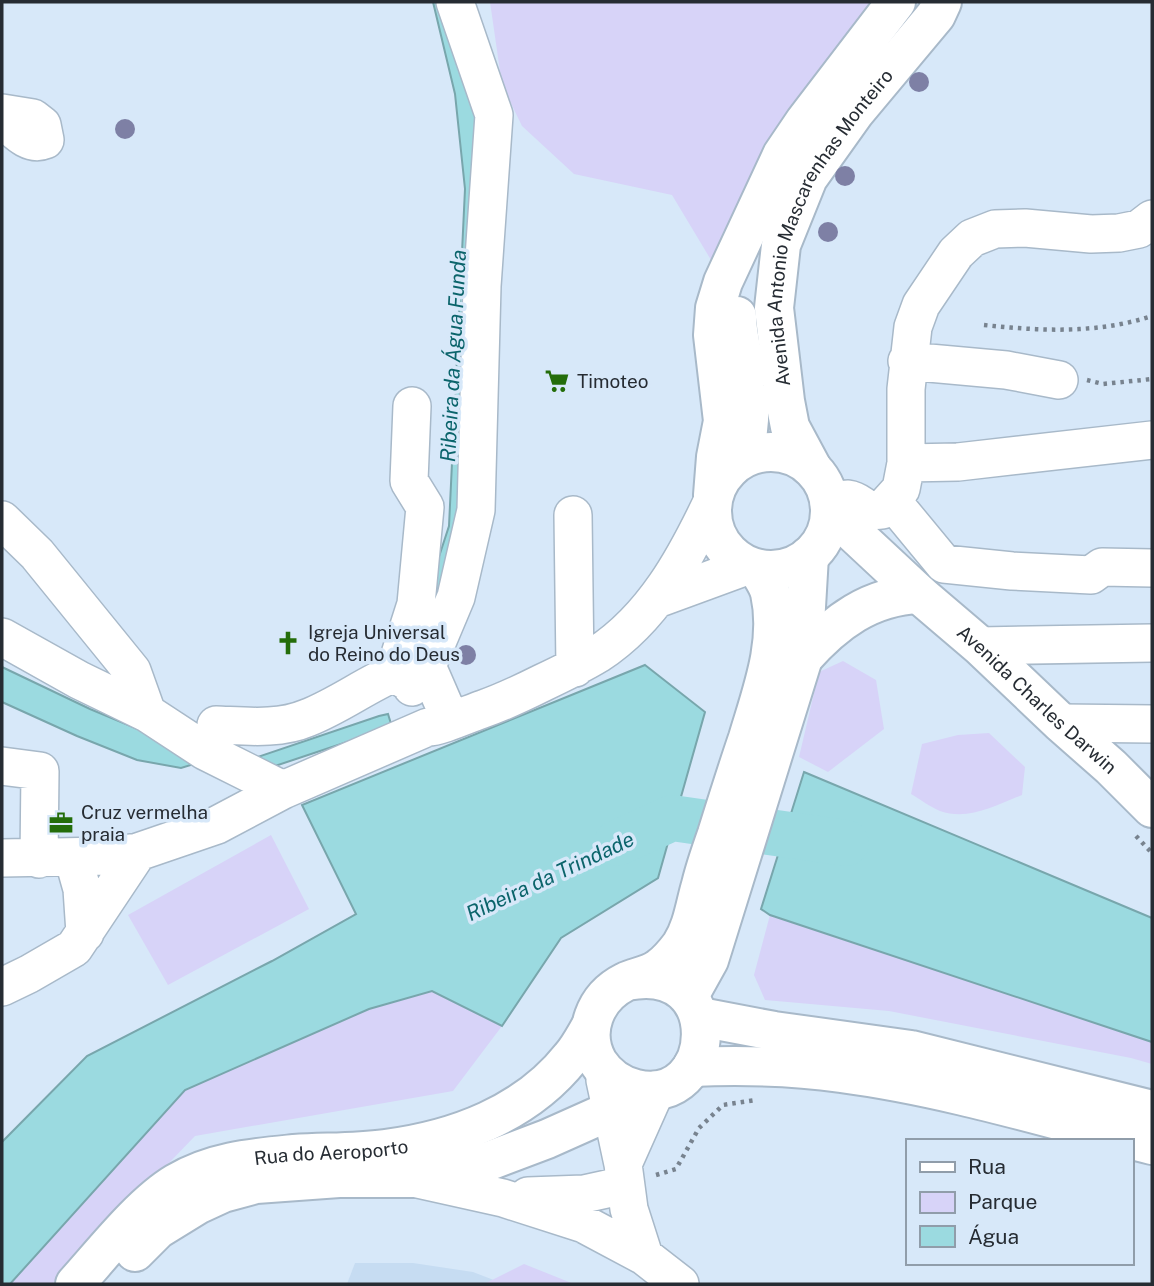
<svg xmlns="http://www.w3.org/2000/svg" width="1154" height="1286" font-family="'Public Sans',sans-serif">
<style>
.built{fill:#c6dcf2}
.green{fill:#d7d3f8}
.water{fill:#9bdae0;stroke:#78a6ac;stroke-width:2}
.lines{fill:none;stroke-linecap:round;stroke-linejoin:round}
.river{stroke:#9bdae0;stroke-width:46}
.minor-casing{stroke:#a8b9c9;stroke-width:40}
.major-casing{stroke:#a8b9c9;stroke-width:42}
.path{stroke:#78838f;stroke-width:4.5;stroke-dasharray:3.5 5;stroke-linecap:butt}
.minor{stroke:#fff;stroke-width:37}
.major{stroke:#fff;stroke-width:38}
.tree{fill:#7e80a5}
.labels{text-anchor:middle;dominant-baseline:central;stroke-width:7;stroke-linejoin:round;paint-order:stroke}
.street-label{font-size:19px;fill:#262c33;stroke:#d7e8f9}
.poi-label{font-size:19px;fill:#262c33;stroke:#d7e8f9;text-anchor:start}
.water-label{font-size:21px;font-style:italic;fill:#0b646b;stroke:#d7e8f9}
</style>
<rect width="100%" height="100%" fill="#d7e8f9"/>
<path class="built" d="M 355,1263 L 413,1263 L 473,1272 L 504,1284 L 347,1284 Z"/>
<path class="green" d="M 490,2 L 875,2 L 717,270 L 672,195 L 574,174 L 522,126 L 502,85 Z
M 843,661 L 876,680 L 884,729 L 828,772 L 799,757 L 819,672 Z
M 989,733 L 1025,767 L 1022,795 C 996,805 969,821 940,811 C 930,807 920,799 911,794 L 922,744 L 958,735 Z
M 271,835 L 309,909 L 168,985 L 128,915 Z
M 770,915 L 903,926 L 1152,991 L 1152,1064 L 1131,1058 L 889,1011 L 765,1000 L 754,975 Z
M 432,991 L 502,1026 L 453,1091 L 195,1136 L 52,1284 L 10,1284 L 185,1090 L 369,1009 Z
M 524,1264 L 574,1284 L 484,1284 Z"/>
<path class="water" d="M 433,2 L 465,2 L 476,34 L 478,539 L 414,633 L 449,526 L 465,189 L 455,94 Z
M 645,665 L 705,712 L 658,878 L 561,938 L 502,1026 L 432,991 L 369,1009 L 185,1090 L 10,1284 L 2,1284 L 2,1142 L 87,1056 L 272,961 L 356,914 L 302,805 Z
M 2,667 L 90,709 L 145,732 L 249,760 L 379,716 L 388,714 L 392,727 L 257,772 L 207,760 L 181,768 L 137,760 L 77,736 L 2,702 Z
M 804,772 L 1152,918 L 1152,1042 L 770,915 L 761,909 Z"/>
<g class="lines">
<path class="river" d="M 617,843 L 672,818 L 846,843"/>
<g class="minor-casing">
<path id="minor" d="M 2,113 L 33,118 L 42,125 L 45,140 C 28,147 14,129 2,119
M 907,361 L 1006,370 L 1059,380
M 906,463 L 958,462 L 1152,440
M 892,501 L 944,564 L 1012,571 L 1091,575 L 1102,567 L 1152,568
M 829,502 C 835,501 842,499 848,499 C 863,501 863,513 882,510 L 901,489 L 906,463 L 906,389 L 913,327 L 921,305 L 956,253 L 972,238 L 995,229 L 1025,228 L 1091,234 L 1119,233 L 1139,229 L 1152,219
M 573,515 L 575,668
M 2,520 L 37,554 L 132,671 L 147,713 L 205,751 L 283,790
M 657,599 L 747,566
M 2,637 L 79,680 L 147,713
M 980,646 L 1152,643
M 394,673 L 416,604 L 425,507 L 409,481 L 412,406
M 450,719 L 427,666 L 456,597 L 476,510 L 482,286 L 494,115 L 455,2
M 1061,723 L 1152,724
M 216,725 C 245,726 279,730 307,718 C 338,706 364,686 394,673 L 410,683 L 412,687
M 2,766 L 40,771 L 39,859
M 73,857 L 82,889 L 85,933
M 2,858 L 106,856 L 138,852 L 217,825 L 283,790 L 428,727 C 437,728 471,713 483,709 C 503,702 522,693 542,683 C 561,674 580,665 598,654 C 653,618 685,559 712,502
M 2,987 L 29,974 L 74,948 L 138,852
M 605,1080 L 623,1164 L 629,1209 L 644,1256
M 623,1164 L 656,1090
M 413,1178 L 503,1198 L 584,1224 L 644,1256 L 680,1284
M 528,1196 L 584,1194 L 625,1185"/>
</g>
<g class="major-casing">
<g id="major">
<path d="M 737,316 C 737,340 746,363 748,387 C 751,411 749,435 742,458"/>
<circle cx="771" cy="511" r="59"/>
<path id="s1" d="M 812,468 L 790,427 L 785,401 L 774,308 L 781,245 L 808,178 L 855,112 L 936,15 L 942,2"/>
<path d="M 713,495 L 716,457 L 723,421 L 713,335 L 715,308 L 723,282 L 782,155 L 805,121 L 896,2"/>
<path id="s2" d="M 830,511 L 919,594 L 980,646 L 1061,723 L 1111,767 L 1152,808"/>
<path d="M 803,658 C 835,622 870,596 919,594"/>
<path d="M 627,981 C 729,960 719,1108 636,1089 C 620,1085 607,1076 598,1062 C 581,1032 595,997 625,982 C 636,977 650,975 659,968 C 668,962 675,953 681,945 C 693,926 695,905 701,885 C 705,868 711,851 717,834 C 727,802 737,770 748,738 C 762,691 781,642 770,593 C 768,584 762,577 758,569"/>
<path d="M 689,996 L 709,960 L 803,658 L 809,556"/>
<path d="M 700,1017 L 774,1031 L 911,1050 L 1152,1110"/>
<path d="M 692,1067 C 742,1065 792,1066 841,1073 C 947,1087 1050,1119 1152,1145"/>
<path d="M 135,1252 L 158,1229 L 197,1205 L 223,1193 L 256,1184 L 339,1178 L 413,1178 L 489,1161 L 547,1139 L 612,1110 L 626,1087"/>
<path id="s3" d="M 75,1284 C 103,1253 141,1204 176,1183 C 213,1161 253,1158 294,1154 C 324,1152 355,1153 385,1149 C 455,1140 526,1114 571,1057 C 579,1048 585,1036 591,1026"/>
</g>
</g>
<path class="path" d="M 984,325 C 1040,331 1097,334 1152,316
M 1087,380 L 1103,384 L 1152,379
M 1136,836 L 1152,853
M 656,1175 L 676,1169 L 699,1128 L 723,1105 L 756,1100"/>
<use href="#minor" class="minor"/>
<use href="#major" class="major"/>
</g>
<g class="tree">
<circle cx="919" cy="82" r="10"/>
<circle cx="125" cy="129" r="10"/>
<circle cx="845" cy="176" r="10"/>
<circle cx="828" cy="232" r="10"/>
<circle cx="466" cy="655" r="10"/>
</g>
<defs>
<g id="supermarket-bare" transform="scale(1.89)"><path d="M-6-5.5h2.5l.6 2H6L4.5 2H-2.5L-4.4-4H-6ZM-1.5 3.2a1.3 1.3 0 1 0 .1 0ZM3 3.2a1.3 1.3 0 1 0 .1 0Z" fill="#246d0a" stroke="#d7e8f9" stroke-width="2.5" paint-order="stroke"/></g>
<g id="church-bare" transform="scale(1.89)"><path d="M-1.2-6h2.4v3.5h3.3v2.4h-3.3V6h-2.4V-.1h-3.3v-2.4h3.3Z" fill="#246d0a" stroke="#d7e8f9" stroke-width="2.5" paint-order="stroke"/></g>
<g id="office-bare" transform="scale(1.89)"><path d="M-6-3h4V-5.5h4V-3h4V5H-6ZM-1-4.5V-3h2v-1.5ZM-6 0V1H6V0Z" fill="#246d0a" stroke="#d7e8f9" stroke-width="2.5" paint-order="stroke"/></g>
</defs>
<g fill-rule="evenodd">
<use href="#supermarket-bare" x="557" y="381"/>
<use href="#church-bare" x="288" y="643"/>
<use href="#office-bare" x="61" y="823"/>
</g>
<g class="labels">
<g class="street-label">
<text stroke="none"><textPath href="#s1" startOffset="262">Avenida Antonio Mascarenhas Monteiro</textPath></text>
<text stroke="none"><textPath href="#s2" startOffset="280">Avenida Charles Darwin</textPath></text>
<text stroke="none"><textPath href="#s3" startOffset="303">Rua do Aeroporto</textPath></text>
</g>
<g class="poi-label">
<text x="577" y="381">Timoteo</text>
<text x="308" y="632">Igreja Universal<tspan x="308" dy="22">do Reino do Deus</tspan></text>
<text x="81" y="812">Cruz vermelha<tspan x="81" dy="22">praia</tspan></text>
</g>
<g class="water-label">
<text transform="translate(453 356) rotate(-87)">Ribeira da Água Funda</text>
<text transform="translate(550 876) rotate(-25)">Ribeira da Trindade</text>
</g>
</g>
<rect width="1154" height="1286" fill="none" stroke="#262c33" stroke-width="7"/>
<rect x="906" y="1139" width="228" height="126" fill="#d7e8f9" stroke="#909daa" stroke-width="2"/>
<rect x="920" y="1162" width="35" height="10" fill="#ffffff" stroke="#909daa" stroke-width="2"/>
<text x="968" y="1174" font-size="21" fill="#262c33">Rua</text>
<rect x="920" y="1192" width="35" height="21" fill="#d7d3f8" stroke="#909daa" stroke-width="2"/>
<text x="968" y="1209" font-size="21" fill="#262c33">Parque</text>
<rect x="920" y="1226" width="35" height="21" fill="#9bdae0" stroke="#909daa" stroke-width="2"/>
<text x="968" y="1244" font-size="21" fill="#262c33">Água</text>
</svg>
